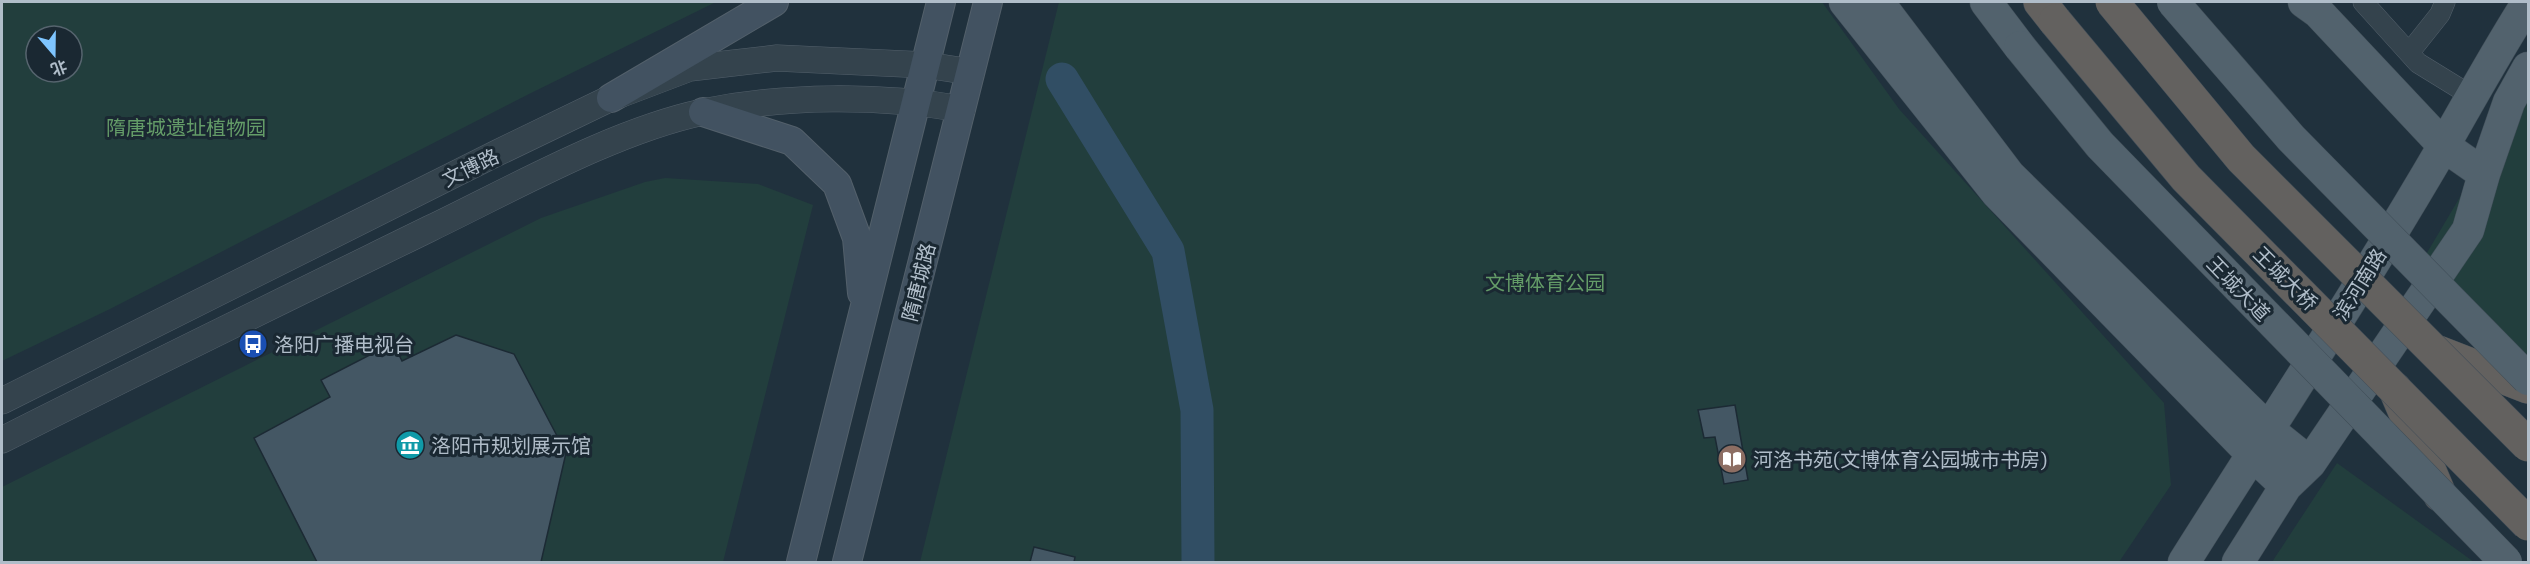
<svg xmlns="http://www.w3.org/2000/svg" width="2530" height="564" font-family="'Exo 2','Noto Sans SC',sans-serif">
<style>
.green{fill:#223e3d;fill-rule:evenodd}
.lines{fill:none;stroke-linecap:round;stroke-linejoin:round}
.river{stroke:#314e64;stroke-width:33}
.building{fill:#445764;stroke:#1c2a34;stroke-width:1.5}
.minor-casing{stroke:#53606b;stroke-width:21}
.tertiary-casing{stroke:#53606b;stroke-width:27}
.secondary-casing{stroke:#53606b;stroke-width:30}
.primary-casing{stroke:#3e4c56;stroke-width:33}
.trunk-casing{stroke:#404d58;stroke-width:34}
.minor{stroke:#34434d;stroke-width:20}
.tertiary{stroke:#34434d;stroke-width:26}
.secondary{stroke:#425261;stroke-width:28}
.primary{stroke:#52626d;stroke-width:32}
.trunk{stroke:#63615f;stroke-width:33}
.primary-bridge-casing{stroke:#3e4c56;stroke-width:33;stroke-linecap:butt}
.trunk-bridge-casing{stroke:#404d58;stroke-width:34;stroke-linecap:butt}
.primary-bridge{stroke:#52626d;stroke-width:32}
.trunk-bridge{stroke:#63615f;stroke-width:33}
.labels{text-anchor:middle;dominant-baseline:central;stroke-width:6;stroke-linejoin:round;paint-order:stroke}
.park-label{font-size:20px;fill:#649c68;stroke:#1a2832}
.street-label{font-size:20px;fill:#b0bdc9;stroke:#1a2832}
.poi-label{font-size:20px;fill:#b0bdc9;stroke:#1a2832;text-anchor:start}
</style>
<rect width="100%" height="100%" fill="#20313d"/>
<path class="green" d="M 2,2 L 716,2 L 529,94 L 110,309 L 2,361 ZM 36,36 L 72,36 L 72,72 L 36,72 Z
M 1059,2 L 1822,2 L 1899,109 L 2164,403 L 2171,485 L 2119,562 L 920,562 Z
M 2528,82 L 2528,379 L 2418,268 Z
M 665,178 L 758,184 L 813,205 L 723,562 L 2,562 L 2,487 L 541,218 L 645,182 Z
M 2337,463 L 2474,562 L 2272,562 Z"/>
<g class="lines">
<path class="river" d="M 1062,79 L 1168,251 L 1197,410 L 1198,562"/>
</g>
<path class="building" d="M 456,335 L 514,354 L 566,453 L 541,562 L 317,562 L 254,438 L 330,397 L 321,380 L 393,343 L 402,361 Z
M 1735,405 L 1748,480 L 1724,484 L 1715,437 L 1704,438 L 1698,410 Z
M 1034,547 L 1075,557 L 1074,562 L 1030,562 Z"/>
<g class="lines">
<g class="minor-casing">
<path id="minor" d="M 2363,2 L 2418,63 L 2470,95
M 2409,53 L 2440,14 L 2445,2"/>
</g>
<g class="tertiary-casing">
<path id="tertiary" d="M 2,401 L 499,152 L 611,98 L 690,68 L 777,58 L 926,65 L 971,72
M 2,440 C 144,368 288,298 431,228 C 514,188 614,131 703,112 C 787,95 878,95 962,109"/>
</g>
<g class="secondary-casing">
<path id="secondary" d="M 611,98 L 774,2
M 703,112 L 792,141 L 837,184 L 857,238 L 862,293
M 801,562 L 941,2
M 847,562 L 988,2"/>
</g>
<g class="primary-casing">
<path id="primary" d="M 1845,2 L 1997,193 L 2252,454 L 2286,486
M 1878,2 L 2009,175 L 2269,430 L 2310,463
M 1986,2 L 2020,47
M 2304,2 L 2318,12 L 2444,146 L 2484,174
M 2184,562 C 2271,424 2361,288 2443,147 C 2471,98 2498,49 2528,2
M 2238,562 L 2286,486 L 2310,463 L 2468,230 L 2484,174 L 2509,102 L 2528,68"/>
</g>
<g class="trunk-casing">
<path id="trunk" d="M 2040,2 L 2055,21
M 2438,352 L 2528,387
M 2395,389 L 2440,495"/>
</g>
<use href="#minor" class="minor"/>
<use href="#tertiary" class="tertiary"/>
<use href="#secondary" class="secondary"/>
<use href="#primary" class="primary"/>
<use href="#trunk" class="trunk"/>
<g class="primary-bridge-casing">
<path id="primary-bridge" d="M 2173,2 L 2291,138 L 2528,379
M 2020,47 L 2100,145 L 2506,562"/>
</g>
<g class="trunk-bridge-casing">
<path id="trunk-bridge" d="M 2112,2 L 2241,158 L 2528,445
M 2055,21 L 2186,178 L 2528,524"/>
</g>
<use href="#primary-bridge" class="primary-bridge"/>
<use href="#trunk-bridge" class="trunk-bridge"/>
</g>
<defs>
<g id="bus-disc" transform="scale(1.5)"><circle r="9.5" fill="#1a4fb4" stroke="#1a2832"/><path d="M-5-6H5V4H4V6H2V4H-2V6H-4V4H-5ZM-3.5-4V0h7V-4ZM-3.5 1.2v1.5H-2V1.2ZM2 1.2v1.5H3.5V1.2Z" fill="#fff"/></g>
<g id="museum-disc" transform="scale(1.5)"><circle r="9.5" fill="#0f9aa8" stroke="#1a2832"/><path d="M0-6L6-3V-2H-6V-3ZM-5-1h2V3h-2ZM-1-1h2V3h-2ZM3-1h2V3H3ZM-6 4H6V6H-6Z" fill="#fff"/></g>
<g id="library-disc" transform="scale(1.5)"><circle r="9.5" fill="#8d6e63" stroke="#1a2832"/><path d="M-6-4Q-3-5.5-.7-3.5V5Q-3 3-6 4ZM6-4Q3-5.5 .7-3.5V5Q3 3 6 4Z" fill="#fff"/></g>
</defs>
<g fill-rule="evenodd">
<use href="#bus-disc" x="253" y="344"/>
<use href="#museum-disc" x="410" y="445"/>
<use href="#library-disc" x="1732" y="459"/>
</g>
<g class="labels">
<g class="park-label">
<text x="186" y="127">隋唐城遗址植物园</text>
<text x="1545" y="282">文博体育公园</text>
</g>
<g class="street-label">
<text transform="translate(470 167) rotate(-26)">文博路</text>
<text transform="translate(2286 278) rotate(45)">王城大桥</text>
<text transform="translate(918 282) rotate(-76)">隋唐城路</text>
<text transform="translate(2359 284) rotate(-58)">滨河南路</text>
<text transform="translate(2239 288) rotate(46)">王城大道</text>
</g>
<g class="poi-label">
<text x="274" y="344">洛阳广播电视台</text>
<text x="431" y="445">洛阳市规划展示馆</text>
<text x="1753" y="459">河洛书苑(文博体育公园城市书房)</text>
</g>
</g>
<rect width="2530" height="564" fill="none" stroke="#b0bdc9" stroke-width="6"/>
<g transform="translate(54 54) rotate(160)"><circle r="28" fill="#1a2832" stroke="#56646e" stroke-width="1.5"/>
<path d="M0-4.5L10 22L0 15L-10 22Z" fill="#7ec5ff"/>
<text y="-9" font-size="16" font-weight="bold" text-anchor="middle" fill="#b0bdc9">北</text>
</g>
</svg>
